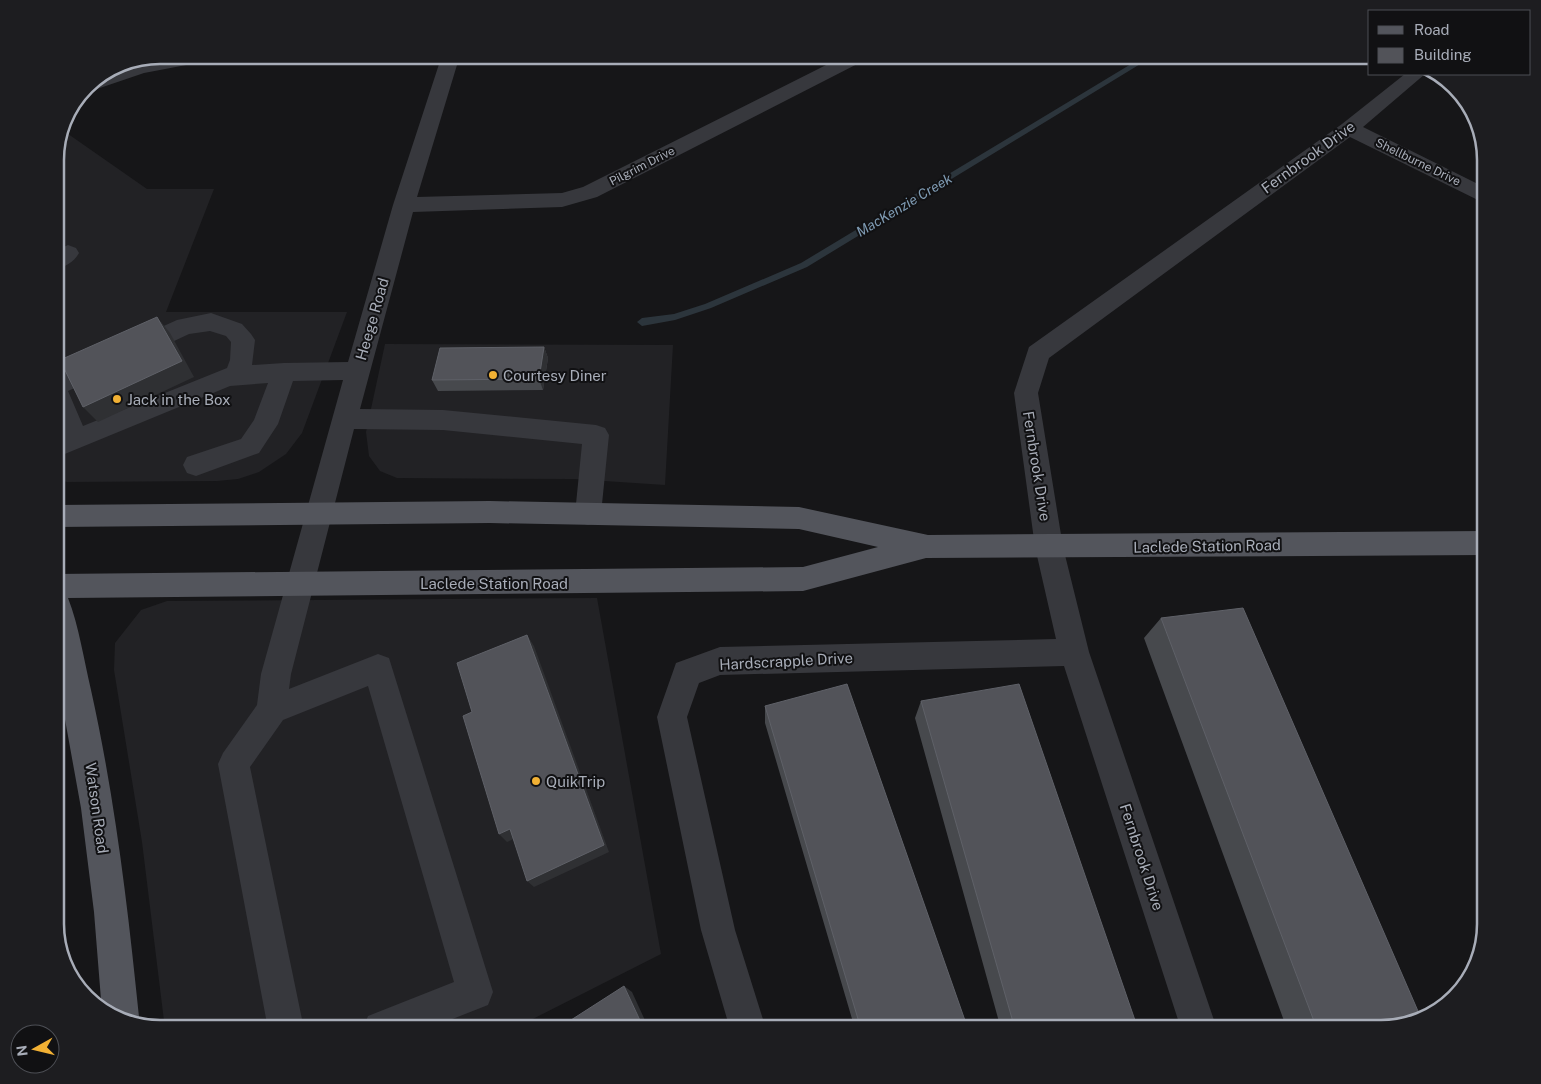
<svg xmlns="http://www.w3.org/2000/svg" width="1541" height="1084" font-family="'Public Sans',sans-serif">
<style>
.built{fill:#222225}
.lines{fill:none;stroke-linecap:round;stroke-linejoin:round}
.stream{fill:#2c353c;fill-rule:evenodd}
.minor{fill:#37383d;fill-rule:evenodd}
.major{fill:#53555c;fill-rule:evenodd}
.wall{fill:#47494d}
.shaded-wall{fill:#2f3033}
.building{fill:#525359;stroke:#5f6168}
.poi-dot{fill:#f2b134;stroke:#111113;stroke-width:2}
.labels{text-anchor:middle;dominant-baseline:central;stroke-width:4;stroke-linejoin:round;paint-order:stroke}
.far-street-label{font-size:12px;fill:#a8adb8;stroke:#111113}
.far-water-label{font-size:14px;font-style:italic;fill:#7f9bb3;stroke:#111113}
.street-label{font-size:15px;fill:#a8adb8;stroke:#111113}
.poi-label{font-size:15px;fill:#a8adb8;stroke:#111113;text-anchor:start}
.rim{fill:none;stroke:#a8adb8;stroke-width:2.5}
</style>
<rect width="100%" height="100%" fill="#161618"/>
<path class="built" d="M 61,129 L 147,189 L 214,189 L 166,312 L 347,312 L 302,433 L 286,454 L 259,472 L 238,479 L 217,481 L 67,482 L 55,478 L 55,153 Z
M 385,344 L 673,345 L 665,485 L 574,479 L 397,478 L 380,471 L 369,456 L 366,432 Z
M 597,598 L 661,954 L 513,1029 L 165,1029 L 142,842 L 114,670 L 115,643 L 141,610 L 167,601 Z"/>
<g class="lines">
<path class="stream" d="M 1146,55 L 1155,55 L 807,267 L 711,308 L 675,320 L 642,326 L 637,322 L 642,318 L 674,314 L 705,304 L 801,263 Z"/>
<path class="minor" d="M 180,55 L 220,55 L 218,59 L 144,73 L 91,91 L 81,92 C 100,65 150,61 180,55 Z
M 442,55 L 460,55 L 417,197 L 562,193 L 583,187 L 846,55 L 869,55 L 867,59 L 597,197 L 562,207 L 413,212 L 360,409 L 443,410 L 596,425 L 605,428 L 609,435 L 601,514 L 598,522 L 588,525 L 578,522 L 575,514 L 582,444 L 443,430 L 354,429 L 291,674 L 289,689 L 378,654 L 389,658 L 493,992 L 488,1005 L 427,1029 L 363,1029 L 368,1016 L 454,982 L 368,686 L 283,720 L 250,767 L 304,1029 L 268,1029 L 218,764 L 223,753 L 257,705 L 261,674 L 343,380 L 293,381 L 278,424 L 259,453 L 196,476 L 187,473 L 183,465 L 187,457 L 241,439 L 254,420 L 268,383 L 230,386 L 55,458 L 55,437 L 61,435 L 55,420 L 55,375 L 177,320 L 211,313 L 242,324 L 251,334 L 255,340 L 252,365 L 284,363 L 348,362 L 393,205 ZM 210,331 L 226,336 L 231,342 L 230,360 L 227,368 L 83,426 L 68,391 L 189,334 Z
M 1405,74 L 1425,74 L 1363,127 L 1486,188 L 1486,204 L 1350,137 L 1049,358 L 1038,393 L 1063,547 L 1089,652 L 1217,1029 L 1181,1029 L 1064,666 L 720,675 L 699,683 L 687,717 L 735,930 L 766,1029 L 730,1029 L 701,930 L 657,717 L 676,663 L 720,647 L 1056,639 L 1035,547 L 1014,393 L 1029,347 L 1342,124 Z
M 68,245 L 76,248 L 79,253 C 74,262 65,267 55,270 L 55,251 Z"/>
<path class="major" d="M 490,501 L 799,507 L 928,535 L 1486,531 L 1486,555 L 926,558 L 803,591 L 68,598 C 79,626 84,661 91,690 C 115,798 128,908 139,1017 L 137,1022 L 102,1012 L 94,912 L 81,808 L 55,664 L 55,574 L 803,567 L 878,547 L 799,529 L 490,523 L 55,527 L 55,505 Z"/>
</g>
<path class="wall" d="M 544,347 L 548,358 L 543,390 L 438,391 L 432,380 Z
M 1161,618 L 1382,1029 L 1287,1029 L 1144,638 Z
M 921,701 L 1138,1029 L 1001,1029 L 915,718 Z
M 765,706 L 968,1029 L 855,1029 L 765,723 Z"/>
<path class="shaded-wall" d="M 157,317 L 170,333 L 194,377 L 98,422 L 83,407 Z
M 544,347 L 548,358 L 543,390 L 539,379 Z
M 527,635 L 534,646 L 609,852 L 534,887 L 527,881 Z
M 510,829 L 518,837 L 507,842 L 499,834 Z
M 624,986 L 632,992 L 649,1029 L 644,1029 Z"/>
<path class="building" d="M 157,317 L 182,361 L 83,407 L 60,360 Z
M 544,347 L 539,379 L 432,380 L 440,348 Z
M 1243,608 L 1421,1018 L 1382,1029 L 1317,1029 L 1161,618 Z
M 527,635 L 604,845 L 527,881 L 510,829 L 499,834 L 463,716 L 472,712 L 457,663 Z
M 847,684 L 968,1029 L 861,1029 L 765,706 Z
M 1019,684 L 1138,1029 L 1015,1029 L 921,701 Z
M 624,986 L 644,1029 L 557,1029 Z"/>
<g class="poi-dot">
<circle cx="493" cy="375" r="5"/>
<circle cx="117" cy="399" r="5"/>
<circle cx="536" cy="781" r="5"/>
</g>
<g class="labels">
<g class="far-street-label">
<text transform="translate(1418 162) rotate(26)">Shellburne Drive</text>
<text transform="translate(642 166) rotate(-27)">Pilgrim Drive</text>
</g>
<g class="far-water-label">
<text transform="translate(904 205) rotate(-31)">MacKenzie Creek</text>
</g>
<g class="street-label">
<text transform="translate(1308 157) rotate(-36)">Fernbrook Drive</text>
<text transform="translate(372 319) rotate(-74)">Heege Road</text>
<text transform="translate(1037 466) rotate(81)">Fernbrook Drive</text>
<text transform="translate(1207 546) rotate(-1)">Laclede Station Road</text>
<text x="494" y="583">Laclede Station Road</text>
<text transform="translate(786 661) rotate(-3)">Hardscrapple Drive</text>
<text transform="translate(97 808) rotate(82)">Watson Road</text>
<text transform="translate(1142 857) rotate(72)">Fernbrook Drive</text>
</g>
<g class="poi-label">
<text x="503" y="375">Courtesy Diner</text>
<text x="127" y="399">Jack in the Box</text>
<text x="546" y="781">QuikTrip</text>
</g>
</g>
<path d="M0 0H1541V1084H0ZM160 64H1381A96 96 0 0 1 1477 160V924A96 96 0 0 1 1381 1020H160A96 96 0 0 1 64 924V160A96 96 0 0 1 160 64Z" fill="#1d1d20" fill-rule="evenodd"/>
<path class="rim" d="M160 64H1381A96 96 0 0 1 1477 160V924A96 96 0 0 1 1381 1020H160A96 96 0 0 1 64 924V160A96 96 0 0 1 160 64Z"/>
<rect x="1368" y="10" width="162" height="65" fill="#111113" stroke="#4d4f55"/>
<rect x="1378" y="26" width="25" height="8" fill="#53555c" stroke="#4d4f55"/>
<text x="1414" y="35" font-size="15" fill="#a8adb8">Road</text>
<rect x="1378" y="48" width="25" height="15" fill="#525359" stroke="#4d4f55"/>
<text x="1414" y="60" font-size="15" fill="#a8adb8">Building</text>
<g transform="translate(35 1049) rotate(262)"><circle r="24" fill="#111113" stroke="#4d4f55"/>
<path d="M0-4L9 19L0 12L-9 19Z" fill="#f2b134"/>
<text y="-8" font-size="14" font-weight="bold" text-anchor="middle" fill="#a8adb8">N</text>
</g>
</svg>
